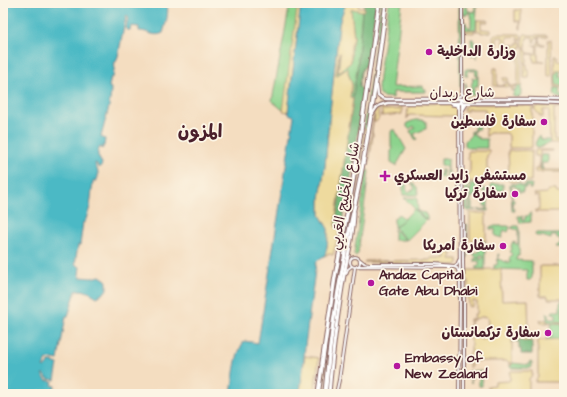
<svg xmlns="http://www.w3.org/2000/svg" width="567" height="397" font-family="'Architects Daughter','Playpen Sans Arabic',sans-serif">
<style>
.green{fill:#8cd38d;stroke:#6b795c}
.forest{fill:#71b578;stroke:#5e6a52}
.sand{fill:#eeda9e;stroke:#9c7c64}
.water{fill:#4bb9c5;stroke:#4a6c78}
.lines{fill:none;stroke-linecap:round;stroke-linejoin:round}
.tertiary-casing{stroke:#86625f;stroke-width:4}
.secondary-casing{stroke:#86625f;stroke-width:4.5}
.primary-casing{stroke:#86625f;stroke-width:5}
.trunk-casing{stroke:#86625f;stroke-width:5.5}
.tertiary{stroke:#fff;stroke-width:2}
.secondary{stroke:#fff;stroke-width:2.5}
.primary{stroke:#fff;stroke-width:3}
.trunk{stroke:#fff;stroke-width:3.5}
.poi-dot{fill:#b5179e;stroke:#fcf5e5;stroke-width:1.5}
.labels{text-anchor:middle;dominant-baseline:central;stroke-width:3.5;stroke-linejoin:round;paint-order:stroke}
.poi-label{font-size:14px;font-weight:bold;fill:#4a1f2b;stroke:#fcf5e5;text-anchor:start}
.street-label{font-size:14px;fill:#4a1f2b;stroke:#fcf5e5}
.district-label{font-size:18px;font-weight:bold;fill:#4a1f2b;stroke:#fcf5e5}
</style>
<rect width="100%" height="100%" fill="#fcf5e5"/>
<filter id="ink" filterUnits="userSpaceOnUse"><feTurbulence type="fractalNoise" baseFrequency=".025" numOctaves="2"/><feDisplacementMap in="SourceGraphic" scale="8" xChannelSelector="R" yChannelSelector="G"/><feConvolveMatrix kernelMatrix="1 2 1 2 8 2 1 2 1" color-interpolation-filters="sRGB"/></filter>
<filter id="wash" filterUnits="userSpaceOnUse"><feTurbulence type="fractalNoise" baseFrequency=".012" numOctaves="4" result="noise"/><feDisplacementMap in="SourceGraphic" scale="16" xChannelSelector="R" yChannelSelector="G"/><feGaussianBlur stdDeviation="0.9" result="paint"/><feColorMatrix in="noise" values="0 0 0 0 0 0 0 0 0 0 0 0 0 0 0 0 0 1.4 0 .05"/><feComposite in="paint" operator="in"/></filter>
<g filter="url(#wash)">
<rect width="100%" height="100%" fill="#f4ddc0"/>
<path class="green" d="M 290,3 L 300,3 L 284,111 L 272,101 Z
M 381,3 L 384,3 L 367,128 L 364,129 Z
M 389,3 L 402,3 L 392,87 L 423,86 L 423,89 L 426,89 L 426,92 L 393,92 L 393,98 L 383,97 L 380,95 L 378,89 L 379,76 Z
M 459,3 L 461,3 L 462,86 L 460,86 Z
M 467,6 L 468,11 L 475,12 L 475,6 L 477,6 L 476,29 L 464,30 L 464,22 L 466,22 L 466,24 L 469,28 L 471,27 L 471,12 L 468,12 L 468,14 L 464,15 L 464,7 Z
M 353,9 L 362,11 L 357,71 L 353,95 L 353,99 L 350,97 L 352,84 L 348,73 L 336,77 L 339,53 L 340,53 L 340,56 L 338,73 L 351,62 L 351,46 L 354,38 L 351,10 Z
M 471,39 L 474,39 L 474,45 L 477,46 L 477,59 L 476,59 L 476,54 L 473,54 L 473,56 L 471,56 L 472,52 L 470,51 L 470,49 L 472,50 Z
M 467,69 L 475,69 L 478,70 L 478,86 L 475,86 L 474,88 L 474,95 L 467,95 L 465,93 L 465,83 L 466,83 L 466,89 L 469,92 L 471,92 L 472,82 L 473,82 L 473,80 L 472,79 L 472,78 L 477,78 L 477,76 L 476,76 L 475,70 L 473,70 L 473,71 L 471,71 L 471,70 L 469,70 L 467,74 L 468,76 L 465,76 L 465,70 Z
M 557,70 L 560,70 L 560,77 L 564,77 L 564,86 L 556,85 L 555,73 L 557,73 Z
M 519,86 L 521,86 L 521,94 L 519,97 L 514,97 L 512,95 L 514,94 L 514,90 L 516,90 L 516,88 Z
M 555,88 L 560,88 L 559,95 L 564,95 L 564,99 L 556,97 L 554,95 Z
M 415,120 L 421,120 L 426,121 L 426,129 L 425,129 L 414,134 L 417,139 L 415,140 L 414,137 L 411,132 L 410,132 L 410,131 L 415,128 L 414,126 L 409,129 L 407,127 L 407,123 Z
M 475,126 L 479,126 L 479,129 L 475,129 L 475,132 L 472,132 L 472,134 L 475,134 L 475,137 L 478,137 L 479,139 L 487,139 L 487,148 L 468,148 L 465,146 L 465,141 L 471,135 L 471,131 L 474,131 L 474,127 Z
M 392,130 L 395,130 L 406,149 L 396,166 L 391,163 L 391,151 L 393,149 L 391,146 L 391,132 Z
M 539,136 L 542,140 L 550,140 L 550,143 C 544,144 542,148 537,148 C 533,144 537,140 539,136 Z
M 541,155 L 548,155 L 548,163 L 542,163 L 542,167 L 543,168 L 543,170 L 541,170 Z
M 441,159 L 449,159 L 448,160 L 448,171 L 449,171 L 449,178 L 435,177 L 435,175 L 441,175 L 441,170 L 443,170 L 443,177 L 447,177 L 447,166 L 441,166 Z
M 368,170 L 369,171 L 358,253 L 356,256 L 355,256 L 354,255 L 366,171 Z
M 408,179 L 410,181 L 405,183 L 407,187 L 406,188 L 408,192 L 415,189 L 411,182 L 417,187 L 418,194 L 416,195 L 403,195 L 403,184 Z
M 470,184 L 468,187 L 468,209 L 470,209 L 470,189 L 471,189 L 471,184 L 476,184 L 476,194 L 475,195 L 475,197 L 471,197 L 471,202 L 472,203 L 472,210 L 477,210 L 468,211 L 465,208 L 465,188 L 466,185 Z
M 493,184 L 503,184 L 503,193 L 502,193 L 500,190 L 496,191 L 496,188 L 492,188 L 492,197 L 491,197 L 491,185 Z
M 512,184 L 521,184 L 521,186 L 525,186 L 525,184 L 531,184 L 532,185 L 531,189 L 529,189 L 530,187 L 526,186 L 526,188 L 523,188 L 523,192 L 519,192 L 519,189 L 515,187 L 515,186 L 511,186 L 511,188 L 512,188 L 512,193 L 513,193 L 513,195 L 512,195 L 512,199 L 514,200 L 514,202 L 512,203 L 513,208 L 515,211 L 512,211 L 511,188 L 510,188 L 510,185 Z
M 482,189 L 488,189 L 488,211 L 478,210 L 487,209 L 487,206 L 484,206 L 484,200 L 483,199 L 483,198 L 484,197 L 485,191 L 482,191 Z
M 404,198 L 417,198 L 418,211 L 420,212 L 425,213 L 427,217 L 427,221 Z
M 414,209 L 426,221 L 407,240 L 395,228 Z
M 531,212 L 531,222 L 520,223 L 519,219 L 517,216 L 523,216 L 522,217 L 522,220 L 525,220 L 525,216 L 528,216 Z
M 399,214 L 404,219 L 394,228 L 394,218 Z
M 465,224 L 468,225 L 467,226 L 467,255 L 468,257 L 465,260 Z
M 492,226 L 508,226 L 510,227 L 508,232 L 504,230 L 502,238 L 495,236 L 495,229 L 490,229 L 490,227 Z
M 514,226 L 518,226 L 519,229 L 519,256 L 517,256 L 516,260 L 532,261 L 532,278 L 530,280 L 527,280 L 527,270 L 494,269 L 494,265 L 497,265 L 498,254 L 499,254 L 498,259 L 506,262 L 506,261 L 508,261 L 507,263 L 510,263 L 510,260 L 509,259 L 512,254 L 510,252 L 512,249 L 511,247 L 512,243 L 515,242 L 515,244 L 518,244 L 518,230 L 511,228 Z
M 394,229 L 406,240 L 394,240 Z
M 535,233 L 544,233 L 544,234 L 562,234 L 562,248 L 556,248 L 558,245 L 561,245 L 560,238 L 557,238 L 557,236 L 551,236 L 551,239 L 542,236 L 536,236 L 535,235 Z
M 476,241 L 485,241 L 485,269 L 476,269 L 476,266 L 479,266 L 479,261 L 474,261 L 474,259 L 476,258 L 480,258 L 480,260 L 483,258 L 483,255 L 480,255 L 480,257 L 476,257 L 474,255 L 474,253 L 479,252 L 479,244 L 476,244 Z
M 563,299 L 563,322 L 547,322 L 547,313 L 549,314 L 549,319 L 556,319 L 556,314 L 552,313 L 553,311 L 560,311 L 560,303 Z
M 552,323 L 562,323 L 562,340 L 547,340 L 547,337 L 552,337 L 551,325 L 552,325 Z
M 530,361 L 531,361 L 532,362 L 532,367 L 531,368 L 511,368 L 510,367 L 510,365 L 512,365 L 512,363 L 530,365 Z
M 468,371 L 481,371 L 481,375 L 482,376 L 482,386 L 479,386 L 479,378 L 478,376 L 472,376 L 471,383 L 471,375 L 470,375 L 470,379 L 466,377 L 466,373 Z"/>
<path class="forest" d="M 364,3 L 376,3 L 369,57 L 366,64 L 361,72 L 359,86 L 362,90 C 359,137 351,184 340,229 L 336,228 L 335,225 L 353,99 L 353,95 L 357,71 L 362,11 L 364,9 Z
M 522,339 L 523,341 L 532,341 L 532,354 L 521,354 L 521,349 L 519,349 L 519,342 L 512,341 L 512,340 Z"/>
<path class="sand" d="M 298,3 L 301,3 L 288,112 L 283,111 Z
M 346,3 L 359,3 L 358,7 L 364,7 L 364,10 L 362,11 L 353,9 L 351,10 L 354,38 L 351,46 L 351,62 L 338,73 L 340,56 L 340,53 L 339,53 L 336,76 L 348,68 L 348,73 L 352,84 L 350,97 L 353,99 L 335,225 L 336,228 L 340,229 L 333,255 L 329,254 L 324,256 L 327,248 L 328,235 L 328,229 L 320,215 L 320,198 L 325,166 L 329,121 L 339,25 L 341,17 Z
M 515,10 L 521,10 L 521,29 L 520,29 L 520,21 L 515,21 Z
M 477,20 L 488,20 L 488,22 L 481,22 L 481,29 L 491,30 L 491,32 L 481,33 L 481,31 L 474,31 L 474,33 L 464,32 L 463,30 L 477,30 Z
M 495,34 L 520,34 L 521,35 L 521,40 L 518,40 L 518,36 L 507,37 L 507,45 L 518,45 L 518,42 L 521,42 L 521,48 L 518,48 L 518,53 L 521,53 L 521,86 L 513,87 L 513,91 L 511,91 L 511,87 L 494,86 L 494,68 L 497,68 L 497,86 L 503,86 L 503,84 L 507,84 L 507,81 L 503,81 L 503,78 L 508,78 L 509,86 L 515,86 L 515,85 L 518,85 L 518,54 L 515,54 L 514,46 L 509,46 L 508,53 L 507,54 L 507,46 L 504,45 L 503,37 L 497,37 L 497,47 L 494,47 L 493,36 Z
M 525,34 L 527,34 L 528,35 L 547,35 L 547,37 L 539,37 L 540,44 L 545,44 L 545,45 L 538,45 L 538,61 L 544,61 L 544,62 L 534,62 L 533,54 L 527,54 L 527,62 L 524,63 L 524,48 L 526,48 L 527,53 L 536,54 L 537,46 L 533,46 L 533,45 L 537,45 L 538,42 L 539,42 L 539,37 L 535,38 L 535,42 L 533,42 L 533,37 L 527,37 L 526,47 L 523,47 L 523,36 Z
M 548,40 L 551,40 L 552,76 L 548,76 Z
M 554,56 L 557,56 L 557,61 L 564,61 L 564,70 L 557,70 L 557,73 L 555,73 L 556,85 L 564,86 L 564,87 L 555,87 Z
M 524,64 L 527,64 L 527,69 L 529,69 L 529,78 L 524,78 Z
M 453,103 L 458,107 L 458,117 L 454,120 L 454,116 L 409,115 L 407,119 L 408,107 L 410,104 Z
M 386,104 L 401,105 L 402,106 L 402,114 L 381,116 L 380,115 L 382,115 L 382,112 L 381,112 L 382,108 L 383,110 L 400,109 L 399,106 L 383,106 L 382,107 L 379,108 L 378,115 L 379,118 L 376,122 L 374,122 L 375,116 L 374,116 L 372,131 L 373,135 L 369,163 L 369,164 L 370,144 L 372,135 L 371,132 L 374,113 L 378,106 Z
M 467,104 L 531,105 L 532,107 L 532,147 L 530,148 L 509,148 L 509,136 L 507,133 L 489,133 L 486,137 L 485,109 L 467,109 L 467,111 L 464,111 L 464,108 Z
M 538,106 L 564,108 L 554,109 L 554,140 L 564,140 L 564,145 L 561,143 L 550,143 L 549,110 L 543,110 L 543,117 L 540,117 L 539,114 L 535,110 L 534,108 Z
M 367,128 L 359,177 L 335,299 L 326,370 L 323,394 L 320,394 L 334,299 L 341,253 L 357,177 L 364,129 Z
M 487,150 L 489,150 L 489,155 L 487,155 L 487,169 L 489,170 L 487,173 L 487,181 L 468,182 L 468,174 L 470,172 L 470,161 L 468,158 L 468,151 L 485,151 Z
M 508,150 C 516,152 525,149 532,151 L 531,181 L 511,182 L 509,181 L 509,172 L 507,170 L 509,169 Z
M 536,150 L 552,150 L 552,151 L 540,151 L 540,170 L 562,170 L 562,172 L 535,172 L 535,169 L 539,168 L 539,156 L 535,156 L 535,151 Z
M 549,190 L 556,190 L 557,193 L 563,193 L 563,212 L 535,212 L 535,210 L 539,210 L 539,196 L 535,196 L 534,194 L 547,193 L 547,191 Z
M 470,213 L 486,213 L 486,241 L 470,240 Z
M 446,249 L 449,249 L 449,253 L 452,253 L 451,259 L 458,259 L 458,263 L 456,265 L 364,262 L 365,261 L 431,260 L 431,258 L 446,258 Z
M 540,266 L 564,266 L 564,394 L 563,382 L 535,382 L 538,377 L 538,341 L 541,340 L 562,339 L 562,323 L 541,323 L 540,320 L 547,320 L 547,322 L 563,322 L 563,299 L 548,299 L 548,296 L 540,296 Z
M 486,269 L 501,269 L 502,301 L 528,300 L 529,335 L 532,341 L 522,341 L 522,339 L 512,340 L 512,365 L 510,365 L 510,363 L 507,361 L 473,361 L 471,362 L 471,367 L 469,368 L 469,355 L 471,352 L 471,340 L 470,319 L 474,319 L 474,320 L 471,321 L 471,329 L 473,335 L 476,334 L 477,338 L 480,337 L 481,340 L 487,337 L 488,324 L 487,317 L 485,316 L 484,317 L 481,317 L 475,319 L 474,314 L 477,314 L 477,302 L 473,301 L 473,306 L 470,307 L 469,305 L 468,281 L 466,279 L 465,273 L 468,270 L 486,270 Z
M 305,356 L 319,358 L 314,394 L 298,394 L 300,391 Z
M 511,371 L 532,371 L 532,375 L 529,379 L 529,394 L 488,394 L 488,386 L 495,385 L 495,382 L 509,381 L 510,380 L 510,372 Z"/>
<path class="water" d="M 3,3 L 167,3 C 169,14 166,23 163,33 C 154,38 146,30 139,31 L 139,27 L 131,26 L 130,30 L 127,30 L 126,27 L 128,17 L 127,15 L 126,17 L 118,56 L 116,62 L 115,62 L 114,63 L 115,64 L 113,77 L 111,77 L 109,87 L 111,88 C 111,105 105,120 101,137 L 105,139 L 104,146 L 103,146 L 103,148 L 102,149 L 101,147 L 100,147 C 96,154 98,157 102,163 L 101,167 L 98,167 L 97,164 L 95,163 C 95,167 98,169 98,173 C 99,176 97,179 96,182 L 93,181 L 90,207 L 85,222 L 83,222 L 80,245 L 78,245 L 75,264 L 80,267 L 79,274 L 80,277 L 92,278 L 100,276 L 106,280 L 107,282 L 107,289 L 104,293 L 97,297 C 91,293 82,288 76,291 L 68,316 L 66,316 L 58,360 L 53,359 L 47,360 L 43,367 L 44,368 L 49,362 L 52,362 L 58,364 L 55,380 L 48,379 L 44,374 L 42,374 L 46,380 L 53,382 L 52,385 L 55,386 L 53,394 L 3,394 Z
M 301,3 L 346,3 L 341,17 L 339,25 L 329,121 L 325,166 L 320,198 L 320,215 L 328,229 L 328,232 C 328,237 327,253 324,256 C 320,259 318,259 316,263 L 305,346 L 303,368 L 300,391 L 298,394 L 231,394 C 234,377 234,356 244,341 L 258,343 L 294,116 L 289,114 L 288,112 Z"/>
</g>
<g filter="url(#ink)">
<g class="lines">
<g class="tertiary-casing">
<path id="tertiary" d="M 462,3 L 462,93 L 464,96 L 469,98
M 452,98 L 460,96 L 462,94
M 459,103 L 460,294 L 459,394
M 462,103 L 463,263 L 464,302 L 464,394
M350 262a5 5 0 1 1 10 0a5 5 0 1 1-10 0Z
M 359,259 L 364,263 L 369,264 L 434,264 L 454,266 L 457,265 L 459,260
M 357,266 L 454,267 L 457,268 L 459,273
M 346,274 L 348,269 L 352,266
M 336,394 L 339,380 L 355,267
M 338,394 L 342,393"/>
</g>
<g class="secondary-casing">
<path id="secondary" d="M 377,86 L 378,95 L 382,98 L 386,99 L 526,99 L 564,100
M 459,103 L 462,100 L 474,100
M 451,104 L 456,105 L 459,108
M 462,111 L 465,106 L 467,103
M 372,115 C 377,106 378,105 388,103 L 536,103 L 564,104"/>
</g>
<g class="primary-casing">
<path id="primary" d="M 329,394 C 332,356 337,319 343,281 C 347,258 354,235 354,212"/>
</g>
<g class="trunk-casing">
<path id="trunk" d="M 322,364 L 335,277 L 349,204 L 358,151 L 379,3
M 318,394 L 322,366
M 325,394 C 329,349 335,304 344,259 C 348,233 355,206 360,179 C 371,121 379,62 386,3"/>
</g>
<use href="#tertiary" class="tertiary"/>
<use href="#secondary" class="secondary"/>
<use href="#primary" class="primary"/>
<use href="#trunk" class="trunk"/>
</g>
</g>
<g class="poi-dot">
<circle cx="429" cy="52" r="4"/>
<circle cx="544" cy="122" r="4"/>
<path d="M383 170h4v4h4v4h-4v4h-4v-4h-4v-4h4z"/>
<circle cx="515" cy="194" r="4"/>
<circle cx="503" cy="246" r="4"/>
<circle cx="371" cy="283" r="4"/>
<circle cx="548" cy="333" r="4"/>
<circle cx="397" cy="366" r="4"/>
</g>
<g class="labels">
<g class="poi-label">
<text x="437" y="52">وزارة الداخلية</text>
<text x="536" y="122" text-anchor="end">سفارة فلسطين</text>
<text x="394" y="176">مستشفي زايد العسكري</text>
<text x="507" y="194" text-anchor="end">سفارة تركيا</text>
<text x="495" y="246" text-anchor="end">سفارة أمريكا</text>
<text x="379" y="275">Andaz Capital<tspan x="379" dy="16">Gate Abu Dhabi</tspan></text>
<text x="540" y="333" text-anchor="end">سفارة تركمانستان</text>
<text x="405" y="358">Embassy of<tspan x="405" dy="16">New Zealand</tspan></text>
</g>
<g class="street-label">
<text x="462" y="93">شارع ربدان</text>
<text transform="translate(345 196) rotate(-79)">شارع الخَلِيج العَربِي</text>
</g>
<g class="district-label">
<text x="200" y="131">المزون</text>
</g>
</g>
<rect width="567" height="397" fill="none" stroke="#fcf5e5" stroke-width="16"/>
</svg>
